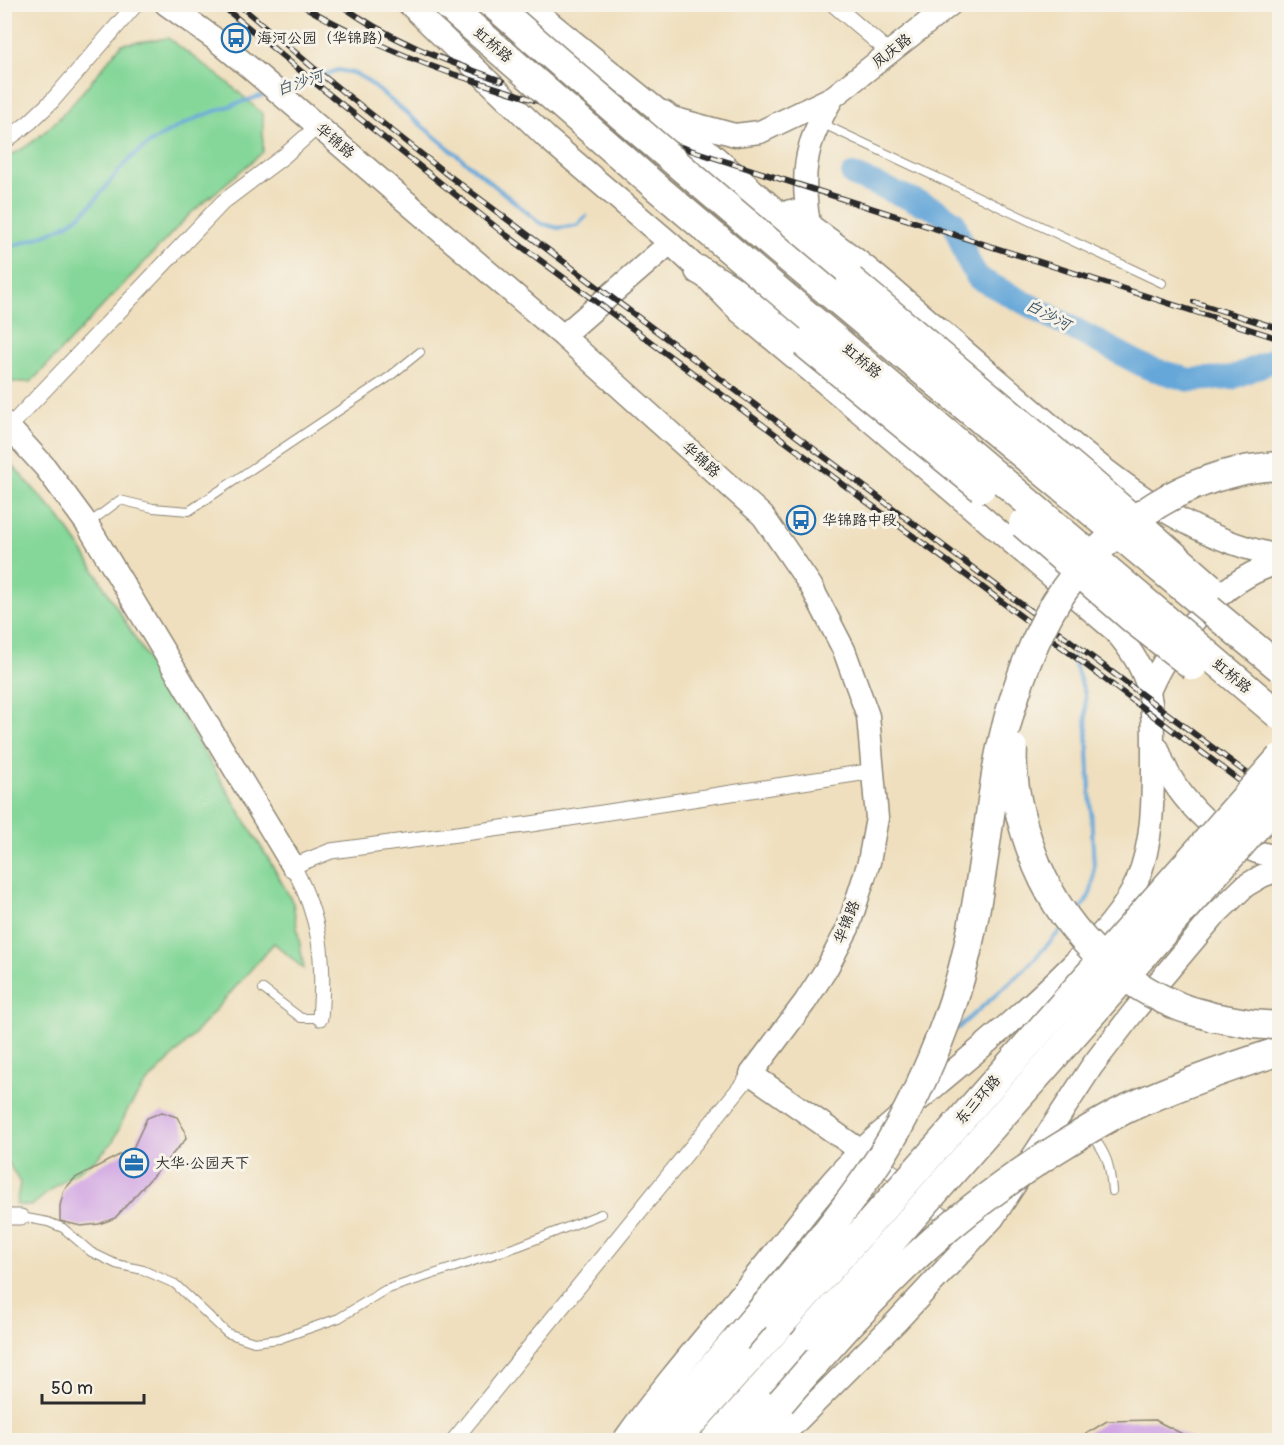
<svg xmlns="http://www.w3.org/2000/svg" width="1284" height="1445" font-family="Pangolin,'LXGW WenKai TC',sans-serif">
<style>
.green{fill:#85d799;stroke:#588162;stroke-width:1.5}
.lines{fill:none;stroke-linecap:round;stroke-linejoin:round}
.stream{stroke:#66a7d9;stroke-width:4}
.river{stroke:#66a7d9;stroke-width:24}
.building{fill:#cd9ee4}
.lane-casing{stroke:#8d8574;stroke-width:10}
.street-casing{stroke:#8d8574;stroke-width:17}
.secondary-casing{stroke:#8d8574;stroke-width:25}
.highway-casing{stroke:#8d8574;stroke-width:31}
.lane{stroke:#fff;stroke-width:8}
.street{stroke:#fff;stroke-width:15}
.secondary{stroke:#fff;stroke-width:22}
.highway{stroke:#fff;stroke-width:28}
.rail-casing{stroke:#2b2b2b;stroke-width:6}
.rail{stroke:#f7f3e8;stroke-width:4;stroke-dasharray:11;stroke-linecap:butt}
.highway-bridge-casing{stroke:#8d8574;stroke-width:31;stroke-linecap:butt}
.highway-bridge{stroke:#fff;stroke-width:28}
.labels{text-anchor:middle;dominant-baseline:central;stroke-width:6;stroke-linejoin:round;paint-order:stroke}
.poi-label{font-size:15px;fill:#2b2b2b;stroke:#f7f3e8;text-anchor:start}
.street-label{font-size:15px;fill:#2b2b2b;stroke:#f7f3e8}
.water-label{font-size:16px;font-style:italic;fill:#405668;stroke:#f7f3e8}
</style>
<rect width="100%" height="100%" fill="#f7f3e8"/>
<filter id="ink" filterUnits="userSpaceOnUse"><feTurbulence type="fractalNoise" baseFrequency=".0167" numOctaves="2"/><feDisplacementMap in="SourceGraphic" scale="12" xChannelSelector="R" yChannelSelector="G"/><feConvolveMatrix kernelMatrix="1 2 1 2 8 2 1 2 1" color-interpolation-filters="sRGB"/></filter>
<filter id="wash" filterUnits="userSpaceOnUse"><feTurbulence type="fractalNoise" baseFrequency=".008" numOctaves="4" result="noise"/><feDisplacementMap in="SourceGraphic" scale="24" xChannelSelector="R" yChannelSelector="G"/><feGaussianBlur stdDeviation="1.35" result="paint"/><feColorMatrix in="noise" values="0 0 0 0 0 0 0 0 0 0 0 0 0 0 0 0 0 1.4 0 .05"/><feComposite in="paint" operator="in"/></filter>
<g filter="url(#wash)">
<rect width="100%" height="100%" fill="#efdfbe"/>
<path class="green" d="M 168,38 L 227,82 L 263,114 L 263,152 L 190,214 L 31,382 L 5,382 L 5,158 C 52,138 89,82 122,44 Z
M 4,456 L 59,517 L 79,545 L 272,865 L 293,903 L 304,969 L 274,943 L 189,1040 L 143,1087 L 127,1111 L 113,1142 L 96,1159 L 63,1181 L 31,1206 L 16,1205 L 20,1183 L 4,1155 Z"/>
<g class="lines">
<path class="stream" d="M 285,88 L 338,70 L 353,73 L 365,79 L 540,223 L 558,228 L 578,225 L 586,216
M 4,249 C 32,239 65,231 86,210 C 106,190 119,165 142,149 C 181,120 221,109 267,94
M 1072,657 L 1085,694 L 1094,867 C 1093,890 1092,896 1076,914
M 957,1029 L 1025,969 L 1061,930"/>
<path class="river" d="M 853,175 L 935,209 L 954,222 L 968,261 L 978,278 L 1146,367 L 1189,380 L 1231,378 L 1272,361 L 1280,354"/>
</g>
<g id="blocks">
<path class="building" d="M 162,1112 L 177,1117 L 185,1131 L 186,1139 L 115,1218 L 99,1224 L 81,1226 L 60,1221 L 60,1206 L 64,1190 L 75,1178 L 133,1148 L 147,1118 Z
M 1155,1420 L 1194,1440 L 1076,1440 L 1107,1421 Z"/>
</g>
</g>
<g filter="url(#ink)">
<use href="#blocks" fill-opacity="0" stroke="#8d8574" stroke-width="1.5"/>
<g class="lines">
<g class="lane-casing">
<path id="lane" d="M 821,123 L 1162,283
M 88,524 L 120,500 L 153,508 L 189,511 L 389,377 L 420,352
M 263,989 L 301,1018 L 320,1018
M 1092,1135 C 1108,1156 1110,1165 1112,1191
M 21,1217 L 48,1222 L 63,1228 L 91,1252 L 116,1264 L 143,1270 L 175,1284 L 227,1333 L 254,1342 L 279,1339 L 339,1318 L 385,1290 L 519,1246 L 601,1214"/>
</g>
<g class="street-casing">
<path id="street" d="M 833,4 L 890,53
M 4,142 L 30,122 L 52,101 L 136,4
M 9,427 L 223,202 L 284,156 L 318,126
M 320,1018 C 325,959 321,919 293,866 L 331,851 L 531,824 L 874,771
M 873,1159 L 896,1175 L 956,1228
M 4,1217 L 21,1217
M 454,1440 L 751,1074"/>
</g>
<g class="secondary-casing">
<path id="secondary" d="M 166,4 L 215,39 L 250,68 L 563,336 L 763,516 L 811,586 L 844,650 L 868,716 L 877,818 L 869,862 L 848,928 L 827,968 L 805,1002 L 751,1074 L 861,1151
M 409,4 L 547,138 L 670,243 L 699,270 L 740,312 L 873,423 L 1115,631 C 1154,676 1153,702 1153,759 C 1153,800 1153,843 1137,881 C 1123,914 1096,940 1071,966 C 1030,1007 985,1045 940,1082 C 914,1105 887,1126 862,1150 C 824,1186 793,1231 759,1272 C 714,1327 665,1382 624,1440
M 527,4 L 675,124
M 665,116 L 735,135 L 760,132 L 833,97 L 951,4
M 790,211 C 816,230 842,248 867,268 C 911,304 954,343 998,380 C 1082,451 1167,535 1280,556
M 813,231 C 807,222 807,211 806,200 C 802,157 812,133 833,97
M 563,336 L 670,243
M 4,422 L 45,467 L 87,524 L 293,866
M 1150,689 C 1172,639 1224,576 1280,563
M 1158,749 C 1171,792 1214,836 1257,852 C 1264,854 1272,856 1280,857
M 778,1440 L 896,1322 L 993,1218 L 1092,1066 L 1135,1010 L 1214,916 L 1245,886 L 1262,876 L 1280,869"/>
</g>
<g class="highway-casing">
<path id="highway" d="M 663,115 L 851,280
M 699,270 L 728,287 L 804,343
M 1213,1017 L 1252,1024 L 1280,1026
M 649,1440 L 736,1340
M 676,1440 L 780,1325
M 715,1440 L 809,1335
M 747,1440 L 781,1402"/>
</g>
<use href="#lane" class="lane"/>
<use href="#street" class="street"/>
<use href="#secondary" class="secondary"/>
<use href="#highway" class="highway"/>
<g class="rail-casing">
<path id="rail" d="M 220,4 L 315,83 L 506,235 L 982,587 L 1280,811
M 238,4 L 322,75 L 444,172 L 1280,798
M 300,4 C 349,33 400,55 453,74 L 1280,339
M 340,4 C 388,40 446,61 502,81
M 1194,302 L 1280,329"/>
</g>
<use href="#rail" class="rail"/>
<g class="highway-bridge-casing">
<path id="highway-bridge" d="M 446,4 L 655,186 L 1280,716
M 493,4 C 751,231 1016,449 1280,668
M 851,280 L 1086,478 L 1210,587
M 804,343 L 981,488
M 1023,524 L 1135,621 L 1193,666
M 1013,748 C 1011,778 1018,810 1027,838 C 1051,915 1103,975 1178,1006 C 1189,1011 1202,1013 1213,1017
M 780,1325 L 1280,758
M 809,1335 L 1280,800
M 736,1340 C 787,1280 839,1221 882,1155 C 908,1114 929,1068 946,1022 C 969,961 979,893 988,829 C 992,802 995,775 1001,748 C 1011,703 1027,655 1049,614 C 1085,548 1162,488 1236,472 C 1250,468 1265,467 1280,466
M 781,1402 C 826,1350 873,1296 924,1249 C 962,1214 1004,1183 1047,1155 C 1073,1139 1099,1122 1126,1109 C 1176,1086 1227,1068 1280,1051"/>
</g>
<use href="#highway-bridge" class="highway-bridge"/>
</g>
</g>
<defs>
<g id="bus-ring" transform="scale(1.5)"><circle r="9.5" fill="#f7f3e8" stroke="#1f6fb2" stroke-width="1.5"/><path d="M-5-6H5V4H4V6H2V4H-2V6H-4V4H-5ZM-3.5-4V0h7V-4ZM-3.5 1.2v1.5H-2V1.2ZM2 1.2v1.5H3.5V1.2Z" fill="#1f6fb2"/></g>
<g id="office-ring" transform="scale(1.5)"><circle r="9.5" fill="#f7f3e8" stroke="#1f6fb2" stroke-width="1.5"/><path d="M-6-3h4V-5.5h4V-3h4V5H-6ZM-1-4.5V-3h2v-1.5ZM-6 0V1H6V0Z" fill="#1f6fb2"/></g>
</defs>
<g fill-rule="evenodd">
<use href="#bus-ring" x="236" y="38"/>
<use href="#bus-ring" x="801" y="520"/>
<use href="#office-ring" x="134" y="1163"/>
</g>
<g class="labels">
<g class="poi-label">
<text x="257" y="38">海河公园（华锦路）</text>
<text x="822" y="520">华锦路中段</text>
<text x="155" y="1163">大华·公园天下</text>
</g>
<g class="street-label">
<text transform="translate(493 45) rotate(41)">虹桥路</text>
<text transform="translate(892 51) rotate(-38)">凤庆路</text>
<text transform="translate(335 141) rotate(40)">华锦路</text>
<text transform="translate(862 361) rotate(40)">虹桥路</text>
<text transform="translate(701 460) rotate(42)">华锦路</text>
<text transform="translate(1232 676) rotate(40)">虹桥路</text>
<text transform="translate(847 922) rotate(-68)">华锦路</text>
<text transform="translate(978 1100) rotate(-49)">东三环路</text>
</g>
<g class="water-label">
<text transform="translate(300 83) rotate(-18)">白沙河</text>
<text transform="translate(1048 315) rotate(28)">白沙河</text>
</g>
</g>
<rect width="1284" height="1445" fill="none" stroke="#f7f3e8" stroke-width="24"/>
<path d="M42 1394v9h102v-9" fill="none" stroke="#2b2b2b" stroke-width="3"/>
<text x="51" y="1394" font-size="18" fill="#2b2b2b" stroke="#f7f3e8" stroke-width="4.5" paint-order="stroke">50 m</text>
</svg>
